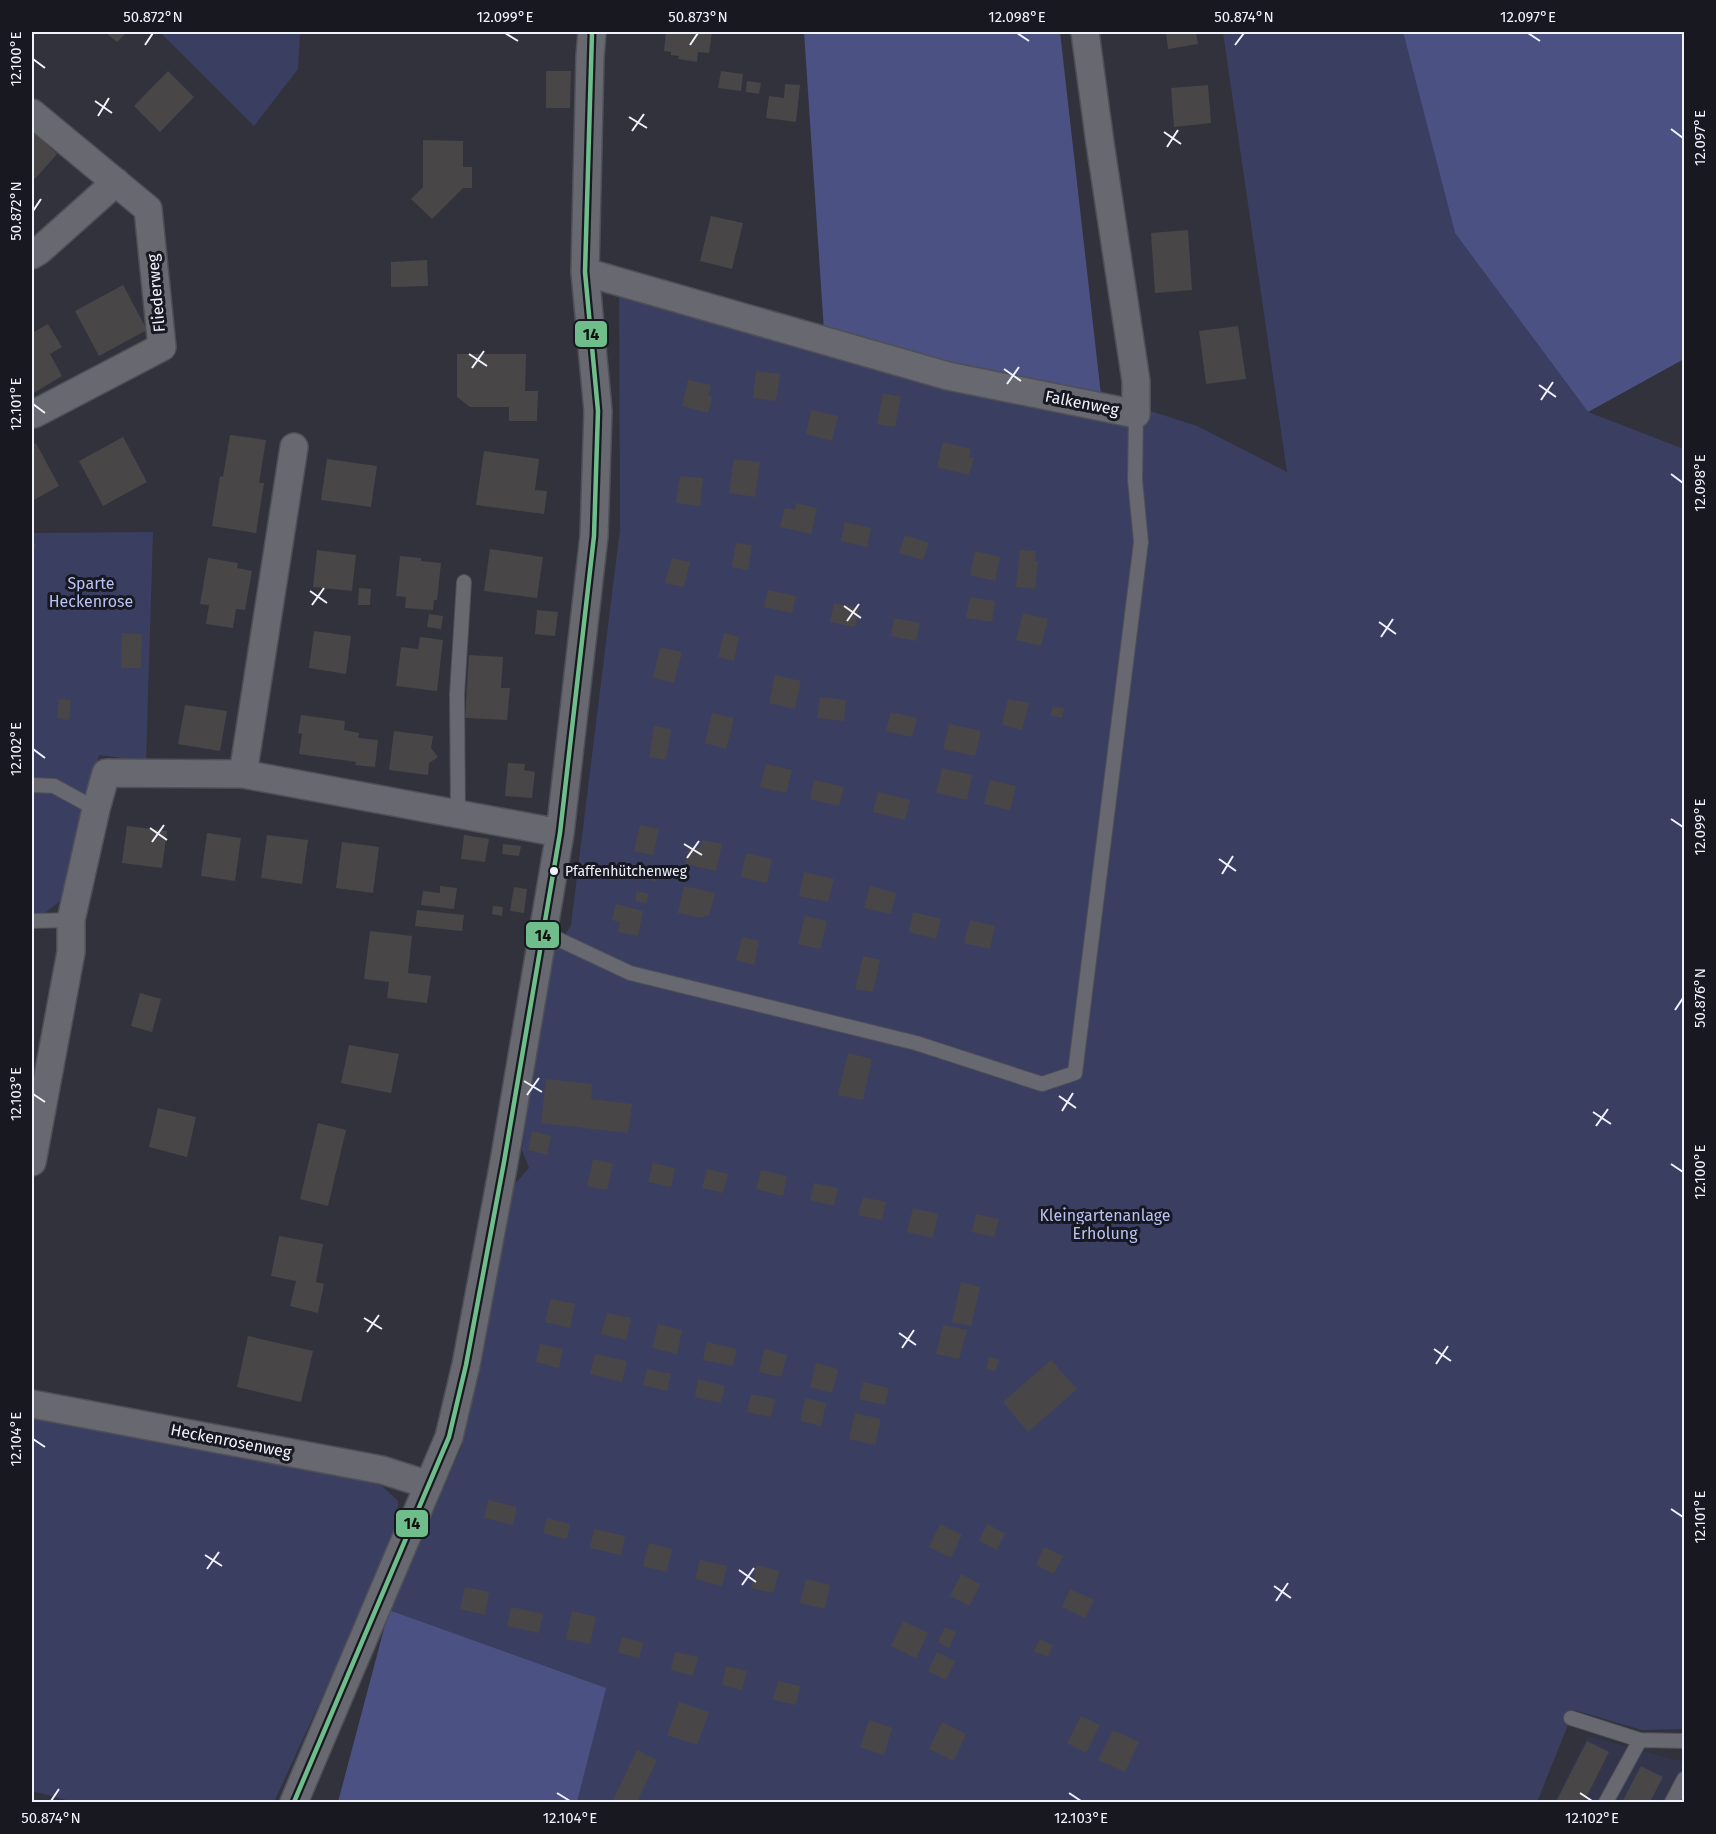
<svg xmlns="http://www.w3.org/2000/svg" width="1716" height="1834" font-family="'Fira Sans',sans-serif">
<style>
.built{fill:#32354b}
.green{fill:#3a3f62}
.forest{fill:#4b5283}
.building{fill:#494648}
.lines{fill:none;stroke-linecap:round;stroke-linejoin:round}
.service-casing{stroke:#4e4f57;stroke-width:16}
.minor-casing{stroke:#4e4f57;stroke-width:30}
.service{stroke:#676870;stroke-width:14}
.minor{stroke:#676870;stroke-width:27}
.bus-1-casing{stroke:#171820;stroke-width:9}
.bus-1{stroke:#6ebd8a;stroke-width:4.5}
.ticks{fill:none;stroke:#f0f3fe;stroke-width:2}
.bus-dot{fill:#f0f3fe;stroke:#171820;stroke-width:2}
.labels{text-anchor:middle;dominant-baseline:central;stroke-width:6;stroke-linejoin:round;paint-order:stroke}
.bus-label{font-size:14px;fill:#f0f3fe;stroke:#171820;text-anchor:start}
.street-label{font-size:16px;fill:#f0f3fe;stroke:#171820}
.park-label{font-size:16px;fill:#b9c2f5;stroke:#171820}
.line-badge{stroke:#171820;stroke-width:2}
.pale-badge-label{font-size:16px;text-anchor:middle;font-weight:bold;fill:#111}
.neatline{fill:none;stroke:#f0f3fe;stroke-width:2}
.ticks-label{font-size:15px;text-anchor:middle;fill:#f0f3fe}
</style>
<rect width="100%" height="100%" fill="#31323c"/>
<path class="built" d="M 1588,1736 L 1684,1762 L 1684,1802 L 1554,1802 Z"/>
<path class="green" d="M 160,32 L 300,32 L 298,69 L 254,126 Z
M 1223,32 L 1403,32 L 1455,233 L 1588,412 L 1684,449 L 1684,1729 L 1642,1730 L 1574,1710 L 1537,1802 L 577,1802 L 605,1688 L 389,1610 L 462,1446 L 514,1185 L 529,1168 L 522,1150 L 543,970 L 571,925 L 620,529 L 619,289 L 1101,395 L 1197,426 L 1287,472 Z
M 153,532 L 146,761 L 99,755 L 69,894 L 45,913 L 32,913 L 32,533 Z
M 32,1414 L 381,1485 L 398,1501 L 399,1529 L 274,1802 L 74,1802 L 32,1791 Z"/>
<path class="forest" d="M 804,32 L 1060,32 L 1101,395 L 916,359 L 824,331 Z
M 1403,32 L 1684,32 L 1684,359 L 1588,412 L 1455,233 Z
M 389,1610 L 606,1688 L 577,1802 L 338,1802 Z"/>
<path class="building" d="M 105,32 L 127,32 L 117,42 Z
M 666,32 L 712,32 L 709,53 L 698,52 L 697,62 L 678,59 L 679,56 L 671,55 L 671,52 L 664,51 Z
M 1166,32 L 1196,32 L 1198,44 L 1168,49 Z
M 168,71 L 194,97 L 160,132 L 134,106 Z
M 546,71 L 571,71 L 570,108 L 546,108 Z
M 721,71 L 743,74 L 741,91 L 718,88 Z
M 747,81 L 761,83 L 759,94 L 746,92 Z
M 785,84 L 800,85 L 796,122 L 766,118 L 769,96 L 784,98 Z
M 1208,85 L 1211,123 L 1174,127 L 1171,88 Z
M 32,131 L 57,154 L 35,179 L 32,176 Z
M 423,140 L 463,141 L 463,167 L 472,167 L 472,188 L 463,188 L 432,219 L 411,199 L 423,187 Z
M 711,216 L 743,223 L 732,269 L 700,261 Z
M 1188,230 L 1192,290 L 1155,293 L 1151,233 Z
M 427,260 L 428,286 L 391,287 L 391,262 Z
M 123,285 L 147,330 L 99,356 L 75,311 Z
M 48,324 L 62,347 L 50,354 L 62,376 L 32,394 L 32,333 Z
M 1238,326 L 1246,379 L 1206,384 L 1199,331 Z
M 457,354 L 526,354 L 525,391 L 538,391 L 537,421 L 509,421 L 509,407 L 470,407 L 457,397 Z
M 756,371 L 780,374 L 776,401 L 753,398 Z
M 688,380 L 711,385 L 708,396 L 712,397 L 708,413 L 682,406 Z
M 883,393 L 901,397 L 895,427 L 877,424 Z
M 811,410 L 838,416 L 832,441 L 806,434 Z
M 230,435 L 266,440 L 259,483 L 264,483 L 256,533 L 212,526 L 220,476 L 223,477 Z
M 123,437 L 147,482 L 103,506 L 79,461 Z
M 943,442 L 971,449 L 969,457 L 974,458 L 969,475 L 937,467 Z
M 36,443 L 59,486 L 32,501 L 32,445 Z
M 484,451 L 539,459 L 535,490 L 547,491 L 544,514 L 476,505 Z
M 327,459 L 377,466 L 371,507 L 321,500 Z
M 734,459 L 760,462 L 755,497 L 729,493 Z
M 680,476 L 703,478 L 700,506 L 676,503 Z
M 796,503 L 817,508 L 811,534 L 780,527 L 785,508 L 795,510 Z
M 845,522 L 871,528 L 867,547 L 841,541 Z
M 905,535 L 929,543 L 923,560 L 899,553 Z
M 32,543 L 36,544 L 32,559 Z
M 736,543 L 752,545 L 748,570 L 732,567 Z
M 490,549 L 543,557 L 537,598 L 484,591 Z
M 317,550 L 356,555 L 352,591 L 313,587 Z
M 1020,550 L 1036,551 L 1035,561 L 1038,561 L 1035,589 L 1016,587 Z
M 975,551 L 1000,557 L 995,581 L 970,575 Z
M 400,556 L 421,558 L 421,561 L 441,563 L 437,600 L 434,600 L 433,610 L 405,608 L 406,597 L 396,596 Z
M 208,558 L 238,563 L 237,568 L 252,571 L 245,610 L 236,609 L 233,628 L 206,624 L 209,605 L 200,604 Z
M 672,558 L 690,562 L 684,587 L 665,583 Z
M 359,588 L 371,589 L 370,605 L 358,605 Z
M 768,590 L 796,596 L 792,613 L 764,607 Z
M 970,597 L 995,601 L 992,622 L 966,618 Z
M 834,603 L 859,608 L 855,627 L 830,622 Z
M 537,610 L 558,612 L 555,636 L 535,634 Z
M 1023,613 L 1048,619 L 1041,646 L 1016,640 Z
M 429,614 L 443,616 L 441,629 L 427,627 Z
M 894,618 L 920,623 L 916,641 L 891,636 Z
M 314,631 L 351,636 L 346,674 L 309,668 Z
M 122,633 L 142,634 L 141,668 L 121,668 Z
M 724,633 L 739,637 L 734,661 L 718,657 Z
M 420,637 L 443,640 L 437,691 L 396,686 L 401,647 L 418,649 Z
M 660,647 L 682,652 L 674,683 L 653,678 Z
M 469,655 L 503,657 L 501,688 L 510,688 L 507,720 L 465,718 Z
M 775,675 L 801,681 L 795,709 L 769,703 Z
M 820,697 L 846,700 L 844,721 L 817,718 Z
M 59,699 L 71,700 L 69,720 L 57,718 Z
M 1008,699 L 1029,703 L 1022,730 L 1002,725 Z
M 185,705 L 227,711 L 220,751 L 178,744 Z
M 1052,707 L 1064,708 L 1062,718 L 1051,716 Z
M 891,712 L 917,718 L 912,737 L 886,731 Z
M 712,713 L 734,718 L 726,749 L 705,743 Z
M 301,715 L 345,721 L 344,730 L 359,733 L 358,738 L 378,740 L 375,767 L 355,765 L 356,762 L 299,754 L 302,734 L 298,733 Z
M 949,724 L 981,731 L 975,756 L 943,749 Z
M 654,726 L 671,729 L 666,760 L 649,757 Z
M 394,731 L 433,736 L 431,748 L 438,757 L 429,763 L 428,775 L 389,770 Z
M 508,763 L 525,764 L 524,770 L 535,772 L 532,798 L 505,796 Z
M 766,764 L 792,770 L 786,793 L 760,787 Z
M 942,768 L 972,775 L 967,800 L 936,793 Z
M 814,780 L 844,787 L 839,806 L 810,799 Z
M 990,780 L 1016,786 L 1010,810 L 984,804 Z
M 878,792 L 910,800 L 905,820 L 873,812 Z
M 640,825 L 659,829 L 653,855 L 634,851 Z
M 127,826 L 167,831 L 162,868 L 122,863 Z
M 207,833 L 241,838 L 235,881 L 201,876 Z
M 267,835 L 308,840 L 302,884 L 261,878 Z
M 464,835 L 489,839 L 485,862 L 461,859 Z
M 702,840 L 722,844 L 716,871 L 685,864 L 689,846 L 700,848 Z
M 342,842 L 379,847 L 373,893 L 336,888 Z
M 503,844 L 521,846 L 519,856 L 502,854 Z
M 746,853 L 772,859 L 767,883 L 741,877 Z
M 651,870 L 659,876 L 654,882 L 646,876 Z
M 804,872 L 834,879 L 828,902 L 799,896 Z
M 440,886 L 457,888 L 454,909 L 421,905 L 423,891 L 440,893 Z
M 684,886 L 715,893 L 709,916 L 704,915 L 703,918 L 678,913 Z
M 870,886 L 896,893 L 891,914 L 864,908 Z
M 514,887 L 527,889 L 524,913 L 510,911 Z
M 637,891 L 649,894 L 646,903 L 635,901 Z
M 616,904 L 643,911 L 638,936 L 618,932 L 620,922 L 612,920 Z
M 493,906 L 503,907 L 502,916 L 492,914 Z
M 417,910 L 464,915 L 462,931 L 415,926 Z
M 913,912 L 941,919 L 936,939 L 909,932 Z
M 805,916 L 827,921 L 820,949 L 798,944 Z
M 970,920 L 995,926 L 990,949 L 964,943 Z
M 370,931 L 412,936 L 408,973 L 431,976 L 427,1003 L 387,998 L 389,982 L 364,979 Z
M 742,937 L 759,941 L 754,965 L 736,960 Z
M 863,956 L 880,960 L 873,992 L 855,989 Z
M 140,993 L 161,999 L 152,1032 L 131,1026 Z
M 349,1045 L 399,1054 L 391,1093 L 341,1083 Z
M 848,1053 L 872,1059 L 863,1100 L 838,1095 Z
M 546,1079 L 592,1084 L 591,1099 L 632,1104 L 628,1133 L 541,1123 Z
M 158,1108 L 196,1117 L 187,1157 L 149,1147 Z
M 318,1123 L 346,1130 L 328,1206 L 300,1199 Z
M 532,1131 L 551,1136 L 547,1155 L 528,1150 Z
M 593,1159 L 613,1164 L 607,1190 L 587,1186 Z
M 653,1163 L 675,1168 L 671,1187 L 648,1182 Z
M 707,1169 L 728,1174 L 723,1193 L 702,1188 Z
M 761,1170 L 787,1176 L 783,1196 L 756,1189 Z
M 814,1183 L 838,1188 L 834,1206 L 810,1200 Z
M 863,1197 L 886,1202 L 882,1220 L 858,1215 Z
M 913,1208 L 938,1214 L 933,1238 L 907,1232 Z
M 976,1214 L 999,1219 L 994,1237 L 972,1232 Z
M 279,1236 L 323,1244 L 316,1282 L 324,1284 L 318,1313 L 290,1306 L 296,1281 L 271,1276 Z
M 961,1282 L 980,1287 L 971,1326 L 952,1322 Z
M 551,1299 L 575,1304 L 570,1328 L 545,1322 Z
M 607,1313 L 631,1318 L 626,1340 L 601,1334 Z
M 658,1324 L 682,1330 L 677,1354 L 652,1348 Z
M 943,1325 L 967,1330 L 959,1359 L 936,1354 Z
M 248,1336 L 313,1351 L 301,1402 L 237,1387 Z
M 707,1342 L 737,1349 L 733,1366 L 703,1360 Z
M 540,1344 L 563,1349 L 559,1368 L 536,1362 Z
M 764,1349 L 787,1355 L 781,1377 L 759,1372 Z
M 595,1354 L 627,1361 L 622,1382 L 590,1374 Z
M 989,1357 L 999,1359 L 996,1371 L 986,1369 Z
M 1051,1360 L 1077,1389 L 1028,1432 L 1003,1402 Z
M 816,1363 L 838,1369 L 832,1393 L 810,1387 Z
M 647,1369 L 671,1374 L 667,1391 L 643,1385 Z
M 698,1379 L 725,1386 L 721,1403 L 695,1397 Z
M 863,1382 L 889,1388 L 885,1405 L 859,1399 Z
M 751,1394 L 775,1399 L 771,1417 L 747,1412 Z
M 805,1398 L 826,1403 L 821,1426 L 800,1421 Z
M 855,1413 L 881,1419 L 875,1445 L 849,1439 Z
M 488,1500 L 517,1507 L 513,1525 L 484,1518 Z
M 547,1518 L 570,1524 L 567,1539 L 543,1533 Z
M 940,1524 L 962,1535 L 951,1558 L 929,1547 Z
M 987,1524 L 1005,1533 L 997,1550 L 979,1541 Z
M 594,1529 L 625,1536 L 621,1555 L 590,1548 Z
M 649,1543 L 672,1549 L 667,1572 L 643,1566 Z
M 1044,1547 L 1063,1556 L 1054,1574 L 1036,1565 Z
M 700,1560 L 727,1566 L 722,1586 L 695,1579 Z
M 756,1565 L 779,1571 L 773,1593 L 751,1588 Z
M 961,1574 L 980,1584 L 970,1606 L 950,1596 Z
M 806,1579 L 830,1585 L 825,1609 L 800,1603 Z
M 465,1587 L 489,1592 L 485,1615 L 460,1609 Z
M 1070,1589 L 1094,1600 L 1085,1618 L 1062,1607 Z
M 511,1607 L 543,1614 L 539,1633 L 507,1626 Z
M 572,1611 L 596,1617 L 590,1644 L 566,1639 Z
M 903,1621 L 928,1633 L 916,1658 L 891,1646 Z
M 945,1627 L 956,1632 L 949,1648 L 938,1642 Z
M 622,1637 L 643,1642 L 639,1658 L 618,1653 Z
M 1040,1639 L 1053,1645 L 1048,1657 L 1034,1651 Z
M 675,1652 L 698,1657 L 693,1676 L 671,1670 Z
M 937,1652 L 955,1661 L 946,1680 L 928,1671 Z
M 726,1666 L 747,1671 L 742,1690 L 722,1685 Z
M 778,1681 L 800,1686 L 796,1705 L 773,1700 Z
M 679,1702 L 709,1712 L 697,1745 L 667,1735 Z
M 1081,1716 L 1100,1725 L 1086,1753 L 1067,1743 Z
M 869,1720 L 892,1728 L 884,1755 L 860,1747 Z
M 942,1722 L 966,1734 L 954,1761 L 929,1749 Z
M 1113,1730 L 1139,1742 L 1125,1772 L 1098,1760 Z
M 1587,1741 L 1609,1752 L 1584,1802 L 1556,1802 Z
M 637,1750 L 657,1760 L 637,1802 L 612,1802 Z
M 1641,1766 L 1663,1777 L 1650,1802 L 1622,1802 Z"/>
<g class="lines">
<g class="service-casing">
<path id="service" d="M 32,785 L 54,786 L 96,809
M 458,814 L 457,694 L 464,582
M 32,921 L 71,920
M 543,932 L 630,973 L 916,1043 L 1042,1084 L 1075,1073 L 1141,542 L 1135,480 L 1136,414
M 1571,1718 L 1640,1740 L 1684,1741
M 1606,1802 L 1640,1740
M 1672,1802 L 1684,1779"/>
</g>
<g class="minor-casing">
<path id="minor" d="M 32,113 L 148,209 L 162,347 L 34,414
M 32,255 L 40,250 L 116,182
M 585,272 L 948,376 L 1136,414 L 1136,381 L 1100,143 L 1085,32
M 243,774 L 294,447
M 32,1162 L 71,952 L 71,920 L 96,809 L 106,773 L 243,774 L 560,833
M 32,1404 L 382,1470 L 429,1485
M 294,1802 L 449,1437 L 466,1365 L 504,1162 L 560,833 L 594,536 L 598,411 L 585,272 L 590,57 L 592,32"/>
</g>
<use href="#service" class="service"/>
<use href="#minor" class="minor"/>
<g class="bus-1-casing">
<path id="bus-1" d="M 294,1802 L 449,1437 L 466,1365 L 504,1162 L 560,833 L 594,536 L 598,411 L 585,272 L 592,32"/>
</g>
<use href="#bus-1" class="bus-1"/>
</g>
<path class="ticks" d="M 505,33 L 518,41M 1017,33 L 1029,41M 1528,33 L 1540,41M 145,45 L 153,33M 690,45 L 698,33M 1235,45 L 1244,33M 33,59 L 45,68M 95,101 L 112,113M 98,116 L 109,98M 629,117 L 647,128M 1671,129 L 1683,138M 632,131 L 644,114M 1164,132 L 1181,144M 1167,147 L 1178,130M 33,211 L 41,199M 469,354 L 487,366M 472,368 L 484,351M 1004,369 L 1021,381M 1007,384 L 1019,367M 1539,385 L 1556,397M 1541,400 L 1553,382M 33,404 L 45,413M 1671,474 L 1683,483M 310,591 L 327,603M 312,605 L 324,588M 844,606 L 861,618M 847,621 L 859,604M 1379,622 L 1396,634M 1381,637 L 1393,619M 33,749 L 45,758M 1671,819 L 1683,827M 150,828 L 167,840M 152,842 L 164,825M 684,844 L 702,855M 687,858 L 699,841M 1219,859 L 1236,871M 1222,874 L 1233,856M 1675,1010 L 1683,998M 524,1081 L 542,1092M 33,1094 L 45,1102M 527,1095 L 539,1078M 1059,1096 L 1076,1108M 1062,1111 L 1073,1093M 1593,1112 L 1611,1124M 1596,1126 L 1608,1109M 1671,1164 L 1683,1172M 364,1318 L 382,1329M 367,1332 L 379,1315M 899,1333 L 916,1345M 902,1348 L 914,1330M 1434,1349 L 1451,1361M 1436,1364 L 1448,1346M 33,1439 L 45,1447M 1671,1509 L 1683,1517M 205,1555 L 222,1566M 207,1569 L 219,1552M 739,1570 L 756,1582M 742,1585 L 754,1568M 1274,1586 L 1291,1598M 1276,1601 L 1288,1583M 557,1793 L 570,1801M 1069,1793 L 1081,1801M 1580,1793 L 1592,1801M 51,1801 L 59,1789"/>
<circle class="bus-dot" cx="554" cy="871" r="5"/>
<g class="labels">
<g class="bus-label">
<text x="565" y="871">Pfaffenhütchenweg</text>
</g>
<g class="street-label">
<text transform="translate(156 293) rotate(-95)">Fliederweg</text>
<text transform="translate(1082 403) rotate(11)">Falkenweg</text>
<text transform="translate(231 1441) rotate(11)">Heckenrosenweg</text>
</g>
<g class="park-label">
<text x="91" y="583">Sparte<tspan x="91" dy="18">Heckenrose</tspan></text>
<text x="1105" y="1215">Kleingartenanlage<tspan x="1105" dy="18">Erholung</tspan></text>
</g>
</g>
<g class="line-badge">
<rect x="574" y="320" width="34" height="28" rx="6" fill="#6ebd8a"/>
<rect x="525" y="921" width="35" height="28" rx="6" fill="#6ebd8a"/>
<rect x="395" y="1509" width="34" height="29" rx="6" fill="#6ebd8a"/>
</g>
<g class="pale-badge-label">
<text x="591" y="340">14</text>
<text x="543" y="941">14</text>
<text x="412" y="1529">14</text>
</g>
<rect width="1716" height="1834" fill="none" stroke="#171820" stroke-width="66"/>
<rect x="33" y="33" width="1650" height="1768" class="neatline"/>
<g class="ticks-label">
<text x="153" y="22">50.872°N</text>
<text x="505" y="22">12.099°E</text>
<text x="698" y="22">50.873°N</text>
<text x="1017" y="22">12.098°E</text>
<text x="1244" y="22">50.874°N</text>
<text x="1528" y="22">12.097°E</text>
<text transform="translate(16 59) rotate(-90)" y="5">12.100°E</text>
<text transform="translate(1700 138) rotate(-90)" y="5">12.097°E</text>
<text transform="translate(16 211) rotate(-90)" y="5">50.872°N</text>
<text transform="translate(16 404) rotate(-90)" y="5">12.101°E</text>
<text transform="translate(1700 483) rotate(-90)" y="5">12.098°E</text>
<text transform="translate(16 749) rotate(-90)" y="5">12.102°E</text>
<text transform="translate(1700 827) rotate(-90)" y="5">12.099°E</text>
<text transform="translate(1700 998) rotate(-90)" y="5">50.876°N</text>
<text transform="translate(16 1094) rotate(-90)" y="5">12.103°E</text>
<text transform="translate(1700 1172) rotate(-90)" y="5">12.100°E</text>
<text transform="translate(16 1439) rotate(-90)" y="5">12.104°E</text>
<text transform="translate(1700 1517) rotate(-90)" y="5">12.101°E</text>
<text x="51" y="1823">50.874°N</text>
<text x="570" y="1823">12.104°E</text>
<text x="1081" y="1823">12.103°E</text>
<text x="1592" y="1823">12.102°E</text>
</g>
</svg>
